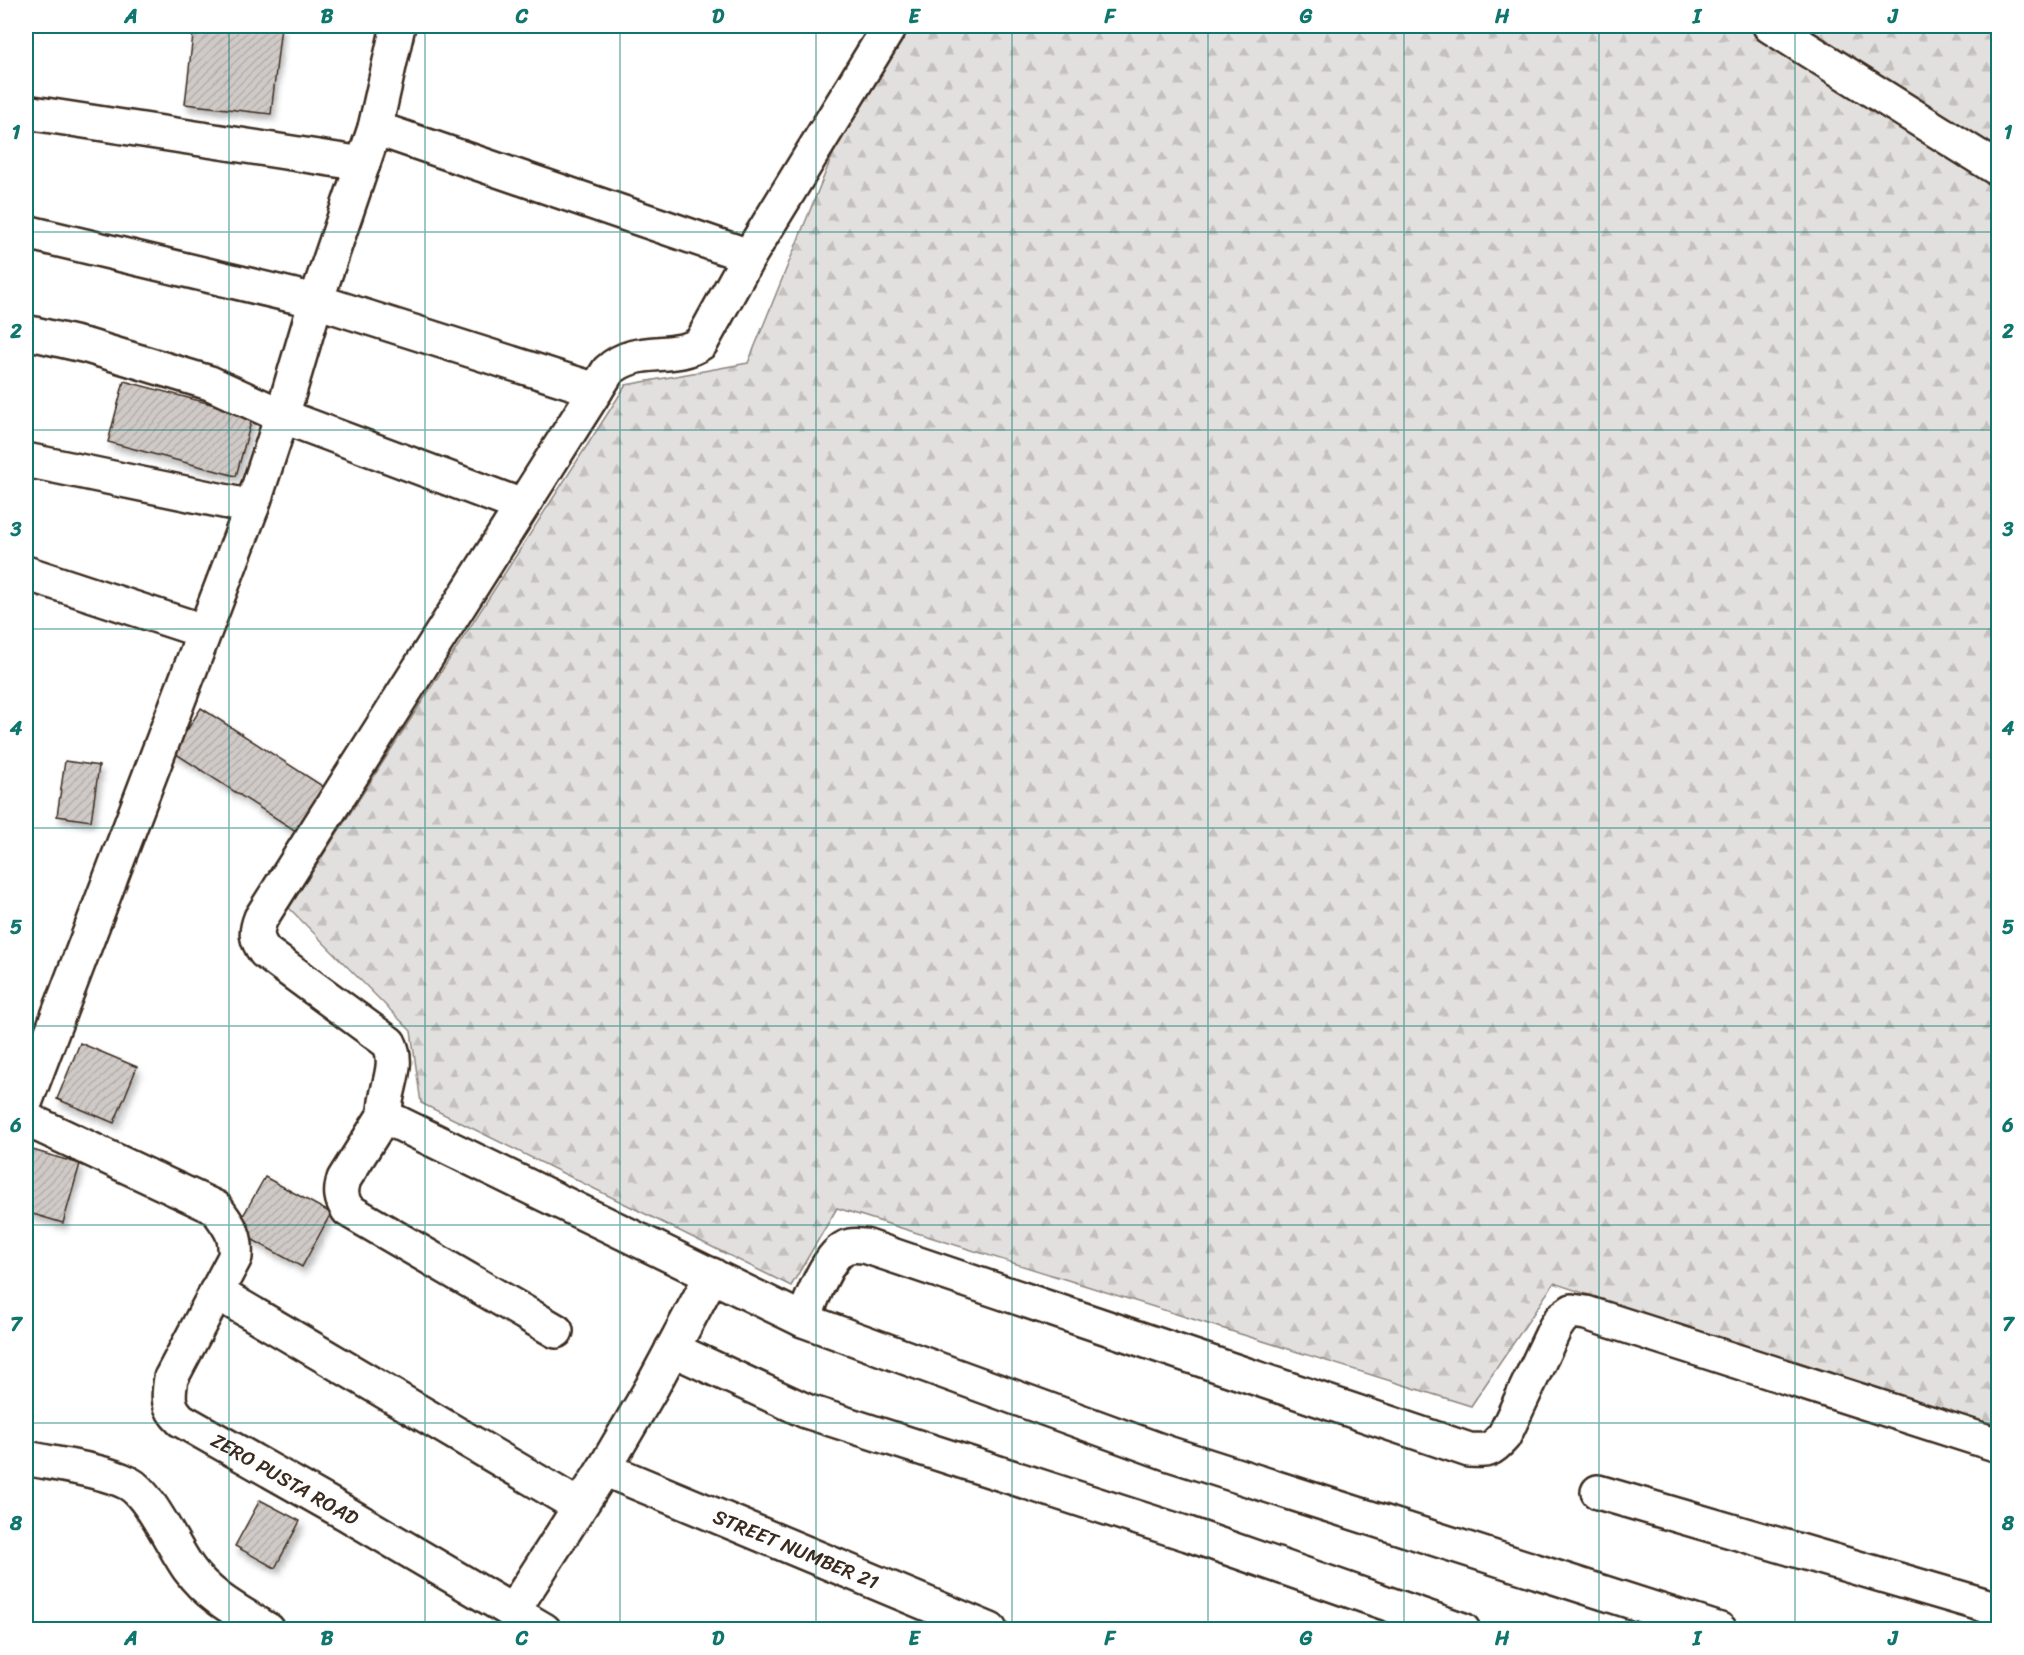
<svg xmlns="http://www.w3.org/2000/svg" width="2024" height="1655" font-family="Sriracha,sans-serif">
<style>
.forest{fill:url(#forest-firs);stroke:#8e857e;stroke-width:1.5}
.building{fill:url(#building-hatch);stroke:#3b2a1e;stroke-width:1.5;filter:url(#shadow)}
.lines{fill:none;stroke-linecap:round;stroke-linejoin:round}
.minor-casing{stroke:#3b2a1e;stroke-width:38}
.minor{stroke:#fff;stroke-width:33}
.grid{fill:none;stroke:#0f766e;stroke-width:1.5;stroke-opacity:0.55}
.labels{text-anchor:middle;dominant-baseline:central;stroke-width:4.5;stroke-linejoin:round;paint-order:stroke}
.street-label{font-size:20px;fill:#3b2a1e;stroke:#fff}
.neatline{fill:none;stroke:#0f766e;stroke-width:2}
.grid-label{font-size:20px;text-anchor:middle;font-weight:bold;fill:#0f766e}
</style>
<defs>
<pattern id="forest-firs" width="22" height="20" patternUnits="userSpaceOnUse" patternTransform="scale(1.5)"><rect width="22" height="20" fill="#e2e0de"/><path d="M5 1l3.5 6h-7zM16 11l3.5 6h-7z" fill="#c3c0be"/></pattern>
<pattern id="building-hatch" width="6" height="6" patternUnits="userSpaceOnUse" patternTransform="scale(1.5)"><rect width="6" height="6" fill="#cfcac7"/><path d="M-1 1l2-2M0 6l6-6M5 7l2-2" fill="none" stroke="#b3aeaa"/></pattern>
<filter id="shadow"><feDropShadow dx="3.5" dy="6" stdDeviation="3" flood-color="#0004"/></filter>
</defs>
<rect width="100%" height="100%" fill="#fff"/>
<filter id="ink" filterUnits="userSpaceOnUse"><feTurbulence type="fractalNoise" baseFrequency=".0167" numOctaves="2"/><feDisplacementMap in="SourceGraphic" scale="12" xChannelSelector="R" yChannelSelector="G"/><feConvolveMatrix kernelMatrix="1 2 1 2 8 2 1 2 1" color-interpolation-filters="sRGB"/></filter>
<g filter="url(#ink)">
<path class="forest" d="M 885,26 L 1998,26 L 1998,1434 L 1554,1283 L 1471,1406 L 837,1208 L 791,1286 L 421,1103 L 411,1031 L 289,908 L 626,385 L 748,363 Z"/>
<path class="building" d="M 194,26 L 281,26 L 271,114 L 185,104 Z
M 124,381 L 253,415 L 236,476 L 108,442 Z
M 201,708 L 327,789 L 299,833 L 173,752 Z
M 65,761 L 99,766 L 91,821 L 57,816 Z
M 80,1043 L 137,1067 L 114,1123 L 57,1099 Z
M 26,1148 L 80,1164 L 63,1223 L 26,1212 Z
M 265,1177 L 331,1213 L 302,1267 L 235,1230 Z
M 260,1500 L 300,1521 L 275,1568 L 235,1546 Z"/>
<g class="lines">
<g class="minor-casing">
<g id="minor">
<path d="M 890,26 L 749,256 L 701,343 C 674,362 636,344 608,371 L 261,918 C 255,933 256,939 265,952 L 389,1043 C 401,1066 384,1090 385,1114 L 392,1120 L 803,1320 L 1167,1453 L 1720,1630"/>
<path d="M 1770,26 L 1998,169"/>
<path d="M 26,112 L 363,164"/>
<path d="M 375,128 L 749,256"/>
<path d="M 26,232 L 316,301 L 596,390"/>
<path d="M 26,332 L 87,346 L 210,383 L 282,416 L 522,506"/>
<path d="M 26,460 L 252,507"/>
<path d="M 26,573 L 203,631"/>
<path d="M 26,1100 L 252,507 L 282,416 L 316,301 L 375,128 L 398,26"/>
<path d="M 385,1114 L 344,1179 C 340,1192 341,1199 348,1210 L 556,1331"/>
<path id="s1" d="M 26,1119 L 216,1208 C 229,1226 237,1234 235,1257 L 171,1378 C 168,1397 167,1407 181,1420 L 347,1514 L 544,1630"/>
<path d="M 216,1292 L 579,1506"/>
<path d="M 803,1320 C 811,1302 829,1249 850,1246 C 855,1245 860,1246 865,1246 L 1469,1450 C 1488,1451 1491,1451 1504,1436 L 1555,1328 L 1561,1319 L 1572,1311 L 1586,1313 L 1998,1445"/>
<path d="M 672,1349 L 806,1411 L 1188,1534 L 1463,1630"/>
<path d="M 26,1458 C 54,1464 103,1470 128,1483 C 150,1494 173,1547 189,1569 C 209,1597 239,1612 268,1630"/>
<path id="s2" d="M 604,1469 L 990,1630"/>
<path d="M 1598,1492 L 1998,1609"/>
<path d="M 513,1611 L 604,1469 L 652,1387 L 712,1275"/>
</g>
</g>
<use href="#minor" class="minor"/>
</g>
</g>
<path class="grid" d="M 229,26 L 229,1630M 425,26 L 425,1630M 620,26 L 620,1630M 816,26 L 816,1630M 1012,26 L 1012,1630M 1208,26 L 1208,1630M 1404,26 L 1404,1630M 1599,26 L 1599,1630M 1795,26 L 1795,1630M 26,232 L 1998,232M 26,430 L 1998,430M 26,629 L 1998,629M 26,828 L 1998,828M 26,1026 L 1998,1026M 26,1225 L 1998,1225M 26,1423 L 1998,1423"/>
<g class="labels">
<g class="street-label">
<text stroke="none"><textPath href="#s1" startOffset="566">ZERO PUSTA ROAD</textPath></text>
<text stroke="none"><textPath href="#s2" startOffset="208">STREET NUMBER 21</textPath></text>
</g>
</g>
<rect width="2024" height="1655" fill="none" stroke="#fff" stroke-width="66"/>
<rect x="33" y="33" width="1958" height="1589" class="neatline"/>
<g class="grid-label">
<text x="131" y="23">A</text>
<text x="327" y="23">B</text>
<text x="522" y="23">C</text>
<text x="718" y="23">D</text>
<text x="914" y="23">E</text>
<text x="1110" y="23">F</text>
<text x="1306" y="23">G</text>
<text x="1502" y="23">H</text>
<text x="1697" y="23">I</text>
<text x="1893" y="23">J</text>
<text x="16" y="139">1</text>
<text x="2008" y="139">1</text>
<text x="16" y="338">2</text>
<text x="2008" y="338">2</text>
<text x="16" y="536">3</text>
<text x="2008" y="536">3</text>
<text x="16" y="735">4</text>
<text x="2008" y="735">4</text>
<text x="16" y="934">5</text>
<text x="2008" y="934">5</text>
<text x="16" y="1132">6</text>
<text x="2008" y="1132">6</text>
<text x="16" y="1331">7</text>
<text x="2008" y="1331">7</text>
<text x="16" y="1530">8</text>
<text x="2008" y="1530">8</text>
<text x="131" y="1645">A</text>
<text x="327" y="1645">B</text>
<text x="522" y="1645">C</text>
<text x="718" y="1645">D</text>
<text x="914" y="1645">E</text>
<text x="1110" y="1645">F</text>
<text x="1306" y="1645">G</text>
<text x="1502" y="1645">H</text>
<text x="1697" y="1645">I</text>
<text x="1893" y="1645">J</text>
</g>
</svg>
